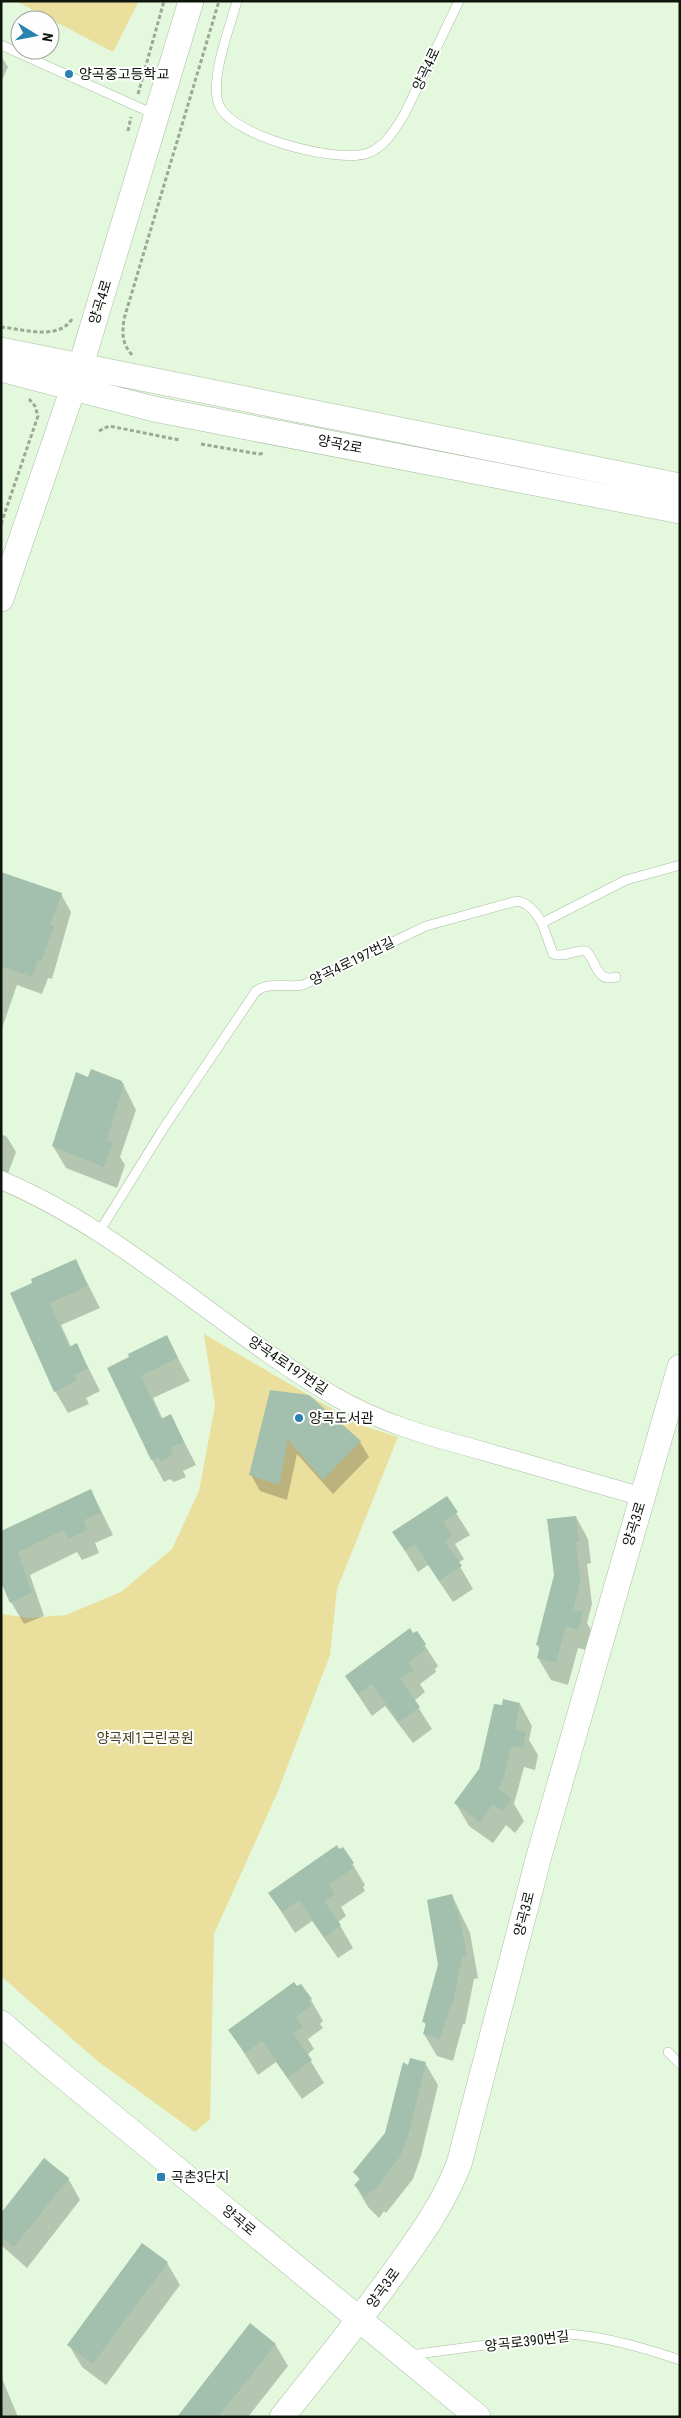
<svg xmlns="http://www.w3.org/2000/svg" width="681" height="2418" font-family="'Roboto Condensed','Noto Sans KR',sans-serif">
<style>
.green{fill:#ebdf9d}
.shadow{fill:#0003}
.building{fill:#a2c0ad}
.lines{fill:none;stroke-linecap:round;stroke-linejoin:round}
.lane-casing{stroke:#a9bda3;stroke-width:10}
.street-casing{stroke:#a9bda3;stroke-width:19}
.secondary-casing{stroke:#a9bda3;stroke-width:26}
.path{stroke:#99a994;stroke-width:3;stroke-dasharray:4 2.5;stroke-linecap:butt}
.lane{stroke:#fff;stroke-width:9}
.street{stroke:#fff;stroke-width:18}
.secondary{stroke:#fff;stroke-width:25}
.poi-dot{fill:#2882b0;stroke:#fefefe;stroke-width:2}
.labels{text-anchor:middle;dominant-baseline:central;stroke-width:4;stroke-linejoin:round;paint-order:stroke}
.street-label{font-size:14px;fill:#0e150c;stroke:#fefefe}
.poi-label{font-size:14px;fill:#0e150c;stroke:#fefefe;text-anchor:start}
.park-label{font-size:14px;fill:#47401d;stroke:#fefefe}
</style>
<rect width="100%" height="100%" fill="#e3f8dc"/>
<path class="green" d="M 16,1 L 139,1 L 113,52 Z
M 204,1334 L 358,1424 L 398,1437 L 337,1589 L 330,1655 L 278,1791 L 214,1934 L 210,2119 L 195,2132 L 96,2060 L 1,1976 L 1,1614 L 30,1618 L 66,1615 L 121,1592 L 172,1549 L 199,1491 L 215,1406 Z"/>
<path class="shadow" d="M 1,56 L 8,67 L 1,82 Z
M 1,873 L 61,894 L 71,912 L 52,979 L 48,978 L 42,994 L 17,985 L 1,1031 Z
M 89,1078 L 122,1082 L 136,1110 L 120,1157 L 125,1165 L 117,1188 L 66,1168 L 53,1146 Z
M 1,1134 L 7,1137 L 16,1152 L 6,1179 L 1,1177 Z
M 76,1261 L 100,1308 L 61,1325 L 71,1347 L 77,1345 L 100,1391 L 86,1398 L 89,1404 L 68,1413 L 55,1391 L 12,1294 Z
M 167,1337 L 190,1381 L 153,1398 L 163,1420 L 171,1416 L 196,1465 L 183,1471 L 186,1477 L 174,1482 L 170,1479 L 164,1482 L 152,1460 L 109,1368 Z
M 271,1391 L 360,1442 L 369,1457 L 333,1494 L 297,1454 L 287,1500 L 260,1491 L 251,1475 Z
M 91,1490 L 113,1535 L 95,1543 L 99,1553 L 82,1560 L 77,1552 L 30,1575 L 44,1616 L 24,1624 L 11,1602 L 1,1532 Z
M 446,1497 L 470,1535 L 455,1544 L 464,1559 L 458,1563 L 473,1589 L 453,1602 L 428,1565 L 418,1572 L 394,1533 Z
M 576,1517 L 588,1539 L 591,1563 L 587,1564 L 592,1604 L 587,1623 L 594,1635 L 590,1651 L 578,1648 L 568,1685 L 551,1680 L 538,1658 L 540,1650 L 537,1644 Z
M 417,1633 L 438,1666 L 435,1669 L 436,1672 L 420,1684 L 425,1692 L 414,1701 L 432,1729 L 413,1743 L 385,1706 L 372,1716 L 346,1677 Z
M 520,1704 L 532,1726 L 529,1740 L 538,1755 L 535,1770 L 524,1767 L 514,1804 L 524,1821 L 515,1833 L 506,1825 L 493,1843 L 469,1826 L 456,1804 L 481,1769 L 503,1707 Z
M 352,1863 L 365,1885 L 363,1887 L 365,1891 L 341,1907 L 346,1916 L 338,1922 L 353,1948 L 338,1958 L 312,1921 L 295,1933 L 270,1894 Z
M 452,1895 L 470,1933 L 478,1978 L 474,1979 L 465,2024 L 463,2024 L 453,2061 L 437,2056 L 424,2034 L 427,2027 L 424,2022 L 439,1965 Z
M 297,1988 L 311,2000 L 323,2021 L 320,2024 L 323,2028 L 308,2039 L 314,2049 L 307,2055 L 324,2083 L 302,2099 L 276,2062 L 258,2075 L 230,2031 Z
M 425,2063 L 438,2085 L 421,2156 L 413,2179 L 386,2213 L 384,2211 L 379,2218 L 368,2207 L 355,2185 L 360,2180 L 355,2172 L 386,2133 L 409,2066 Z
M 68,2178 L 80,2200 L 27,2268 L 1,2245 L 1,2215 Z
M 167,2263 L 180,2285 L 106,2385 L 82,2367 L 69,2345 Z
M 275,2344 L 288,2366 L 248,2417 L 178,2417 Z
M 1,2376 L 18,2417 L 1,2417 Z"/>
<path class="building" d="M 1,872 L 62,893 L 50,925 L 54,926 L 41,962 L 38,960 L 32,977 L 1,966 Z
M 91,1069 L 122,1081 L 122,1083 L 124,1084 L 107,1140 L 113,1142 L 104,1167 L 52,1146 L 76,1072 L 88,1077 Z
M 76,1259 L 88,1286 L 50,1303 L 69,1347 L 77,1343 L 88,1369 L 74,1375 L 77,1381 L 54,1392 L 10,1293 L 32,1283 L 31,1279 Z
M 167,1335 L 178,1358 L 141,1376 L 161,1419 L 171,1414 L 184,1442 L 171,1448 L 174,1454 L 161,1461 L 157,1457 L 151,1460 L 107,1368 L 129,1357 L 128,1354 Z
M 270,1390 L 309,1395 L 361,1441 L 323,1480 L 288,1440 L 279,1485 L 249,1475 Z
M 91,1489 L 101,1513 L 84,1520 L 87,1530 L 68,1539 L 64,1530 L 18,1552 L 32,1593 L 10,1603 L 1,1582 L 1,1531 Z
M 447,1496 L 458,1512 L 443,1522 L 452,1536 L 445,1541 L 462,1566 L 439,1581 L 415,1544 L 405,1551 L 392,1532 Z
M 576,1516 L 579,1542 L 576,1542 L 580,1581 L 573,1610 L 583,1612 L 578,1630 L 566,1626 L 556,1663 L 537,1658 L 540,1646 L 536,1645 L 554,1575 L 547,1519 Z
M 410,1628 L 413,1633 L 417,1631 L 426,1644 L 423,1647 L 425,1650 L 408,1662 L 414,1670 L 400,1679 L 420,1707 L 399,1722 L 372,1684 L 358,1694 L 345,1676 Z
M 503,1699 L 520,1703 L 515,1730 L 526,1732 L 523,1748 L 511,1746 L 505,1773 L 499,1789 L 512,1798 L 502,1811 L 493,1804 L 480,1822 L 454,1803 L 479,1769 L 494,1704 L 502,1705 Z
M 337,1845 L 339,1849 L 343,1847 L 354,1863 L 351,1865 L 353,1868 L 329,1885 L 335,1894 L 324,1901 L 341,1925 L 325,1937 L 299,1900 L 282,1912 L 268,1893 Z
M 452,1894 L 456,1910 L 458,1910 L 467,1956 L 462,1957 L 453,2003 L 451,2003 L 440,2039 L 423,2034 L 426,2023 L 422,2022 L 438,1965 L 427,1900 Z
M 294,1982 L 297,1986 L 301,1984 L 312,1999 L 308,2001 L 311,2006 L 296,2017 L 303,2027 L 293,2033 L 312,2060 L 288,2078 L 262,2041 L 245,2053 L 228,2030 Z
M 410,2058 L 426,2062 L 409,2133 L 400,2157 L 374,2191 L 371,2190 L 366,2197 L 354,2185 L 360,2179 L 353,2172 L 385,2133 L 403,2062 L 408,2065 Z
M 44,2158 L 69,2178 L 14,2247 L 1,2237 L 1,2213 Z
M 142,2243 L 168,2262 L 93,2364 L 67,2345 Z
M 250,2323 L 276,2344 L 218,2417 L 177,2417 Z"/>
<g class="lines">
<g class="lane-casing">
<path id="lane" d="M 237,1 C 230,27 209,80 219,105 C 232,137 339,164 368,153 C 385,147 395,129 404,115 L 459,1
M 1,45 L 156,115
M 542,923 L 553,954 C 565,958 575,949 586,951 C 597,962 596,983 616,977
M 99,1232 L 163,1129 L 256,991 C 271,981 286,988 303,985 L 426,926 L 517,901 C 529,903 536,913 542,923 L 626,880 L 680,865
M 668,2052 L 680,2064
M 410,2355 L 569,2334 C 607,2337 644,2348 680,2360"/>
</g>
<g class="street-casing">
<path id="street" d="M 1,1180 C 124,1232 220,1329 334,1396 C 380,1423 431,1437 483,1451 C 536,1466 589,1481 643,1497"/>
</g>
<g class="secondary-casing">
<path id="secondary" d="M 1,350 L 680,486
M 1,369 L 154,409 L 680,511
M 1,599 L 81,365 L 191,1
M 1,2023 L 45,2061 L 478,2417
M 282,2417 C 319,2371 356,2325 390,2278 C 417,2241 442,2207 459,2164 L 539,1856 L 680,1367"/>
</g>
<path class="path" d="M 138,94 L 164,1
M 128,131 L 131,117
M 1,327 C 23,329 58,341 72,319
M 132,355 C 122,343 122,335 124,319 L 219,1
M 99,431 L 109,426 L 180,440
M 201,444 L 259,454 L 265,453
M 1,524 L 38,416 L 35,406 L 29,399"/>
<use href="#lane" class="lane"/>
<use href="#street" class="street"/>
<use href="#secondary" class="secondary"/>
</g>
<g class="poi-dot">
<circle cx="69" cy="74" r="5"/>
<circle cx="299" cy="1418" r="5"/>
<rect x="156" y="2172" width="10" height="10" rx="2.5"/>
</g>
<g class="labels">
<g class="street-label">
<text transform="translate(426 69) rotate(-65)">양곡4로</text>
<text transform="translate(100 302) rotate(-73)">양곡4로</text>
<text transform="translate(340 444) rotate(11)">양곡2로</text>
<text transform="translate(352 961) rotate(-26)">양곡4로197번길</text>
<text transform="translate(288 1365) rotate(34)">양곡4로197번길</text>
<text transform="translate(634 1524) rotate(-73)">양곡3로</text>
<text transform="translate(524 1914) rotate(-76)">양곡3로</text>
<text transform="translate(239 2220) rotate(40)">양곡로</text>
<text transform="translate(383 2288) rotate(-54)">양곡3로</text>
<text transform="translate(527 2341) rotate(-7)">양곡로390번길</text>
</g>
<g class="poi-label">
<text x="79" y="74">양곡중고등학교</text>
<text x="309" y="1418">양곡도서관</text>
<text x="171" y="2177">곡촌3단지</text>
</g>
<g class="park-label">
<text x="145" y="1738">양곡제1근린공원</text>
</g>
</g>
<rect width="681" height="2418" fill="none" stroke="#0e150c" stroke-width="5"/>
<g transform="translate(35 35) rotate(100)"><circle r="24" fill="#fefefe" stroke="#9ea19d"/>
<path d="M0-4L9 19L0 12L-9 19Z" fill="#2882b0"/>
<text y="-8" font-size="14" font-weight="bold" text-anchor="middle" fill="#0e150c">N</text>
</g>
</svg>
